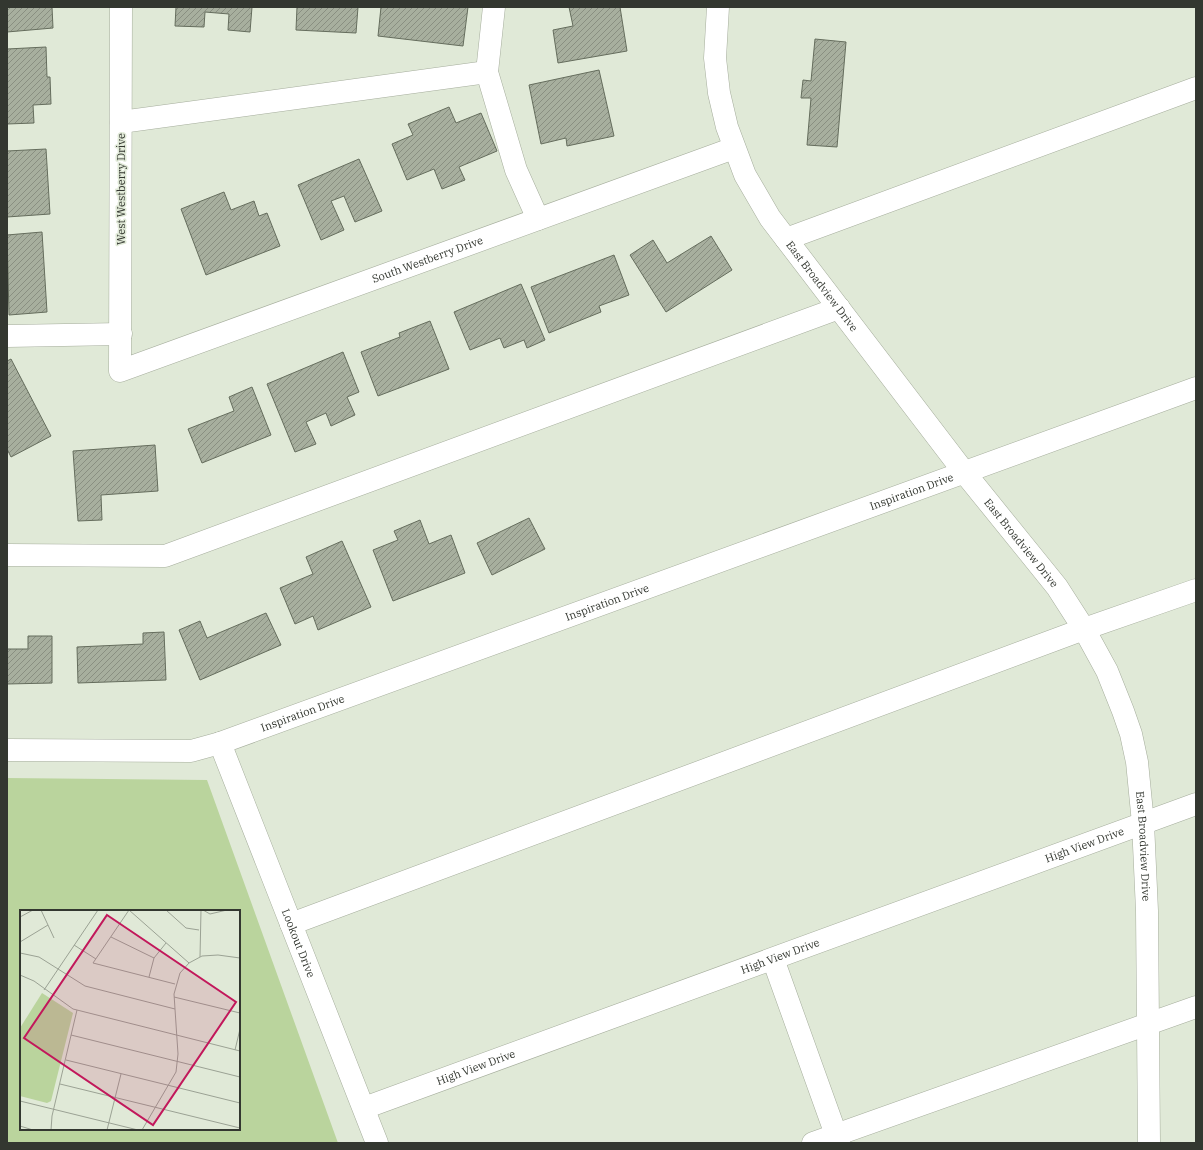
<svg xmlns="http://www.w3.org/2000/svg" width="1203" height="1150" font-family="'IBM Plex Serif',serif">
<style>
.green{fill:#bad49d;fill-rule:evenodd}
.building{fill:url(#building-hatch);stroke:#656d5d}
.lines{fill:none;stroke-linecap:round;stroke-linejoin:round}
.minor-casing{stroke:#a5ad9c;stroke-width:23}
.minor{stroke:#fff;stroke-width:22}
.labels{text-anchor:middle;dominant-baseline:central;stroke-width:3;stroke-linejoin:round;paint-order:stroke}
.street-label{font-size:11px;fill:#333730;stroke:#e0e9d7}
.inset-road{fill:none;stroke:#9ba294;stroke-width:1}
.view{fill:#c2185b;fill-opacity:0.15;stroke:#c2185b;stroke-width:2}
.inset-edge{fill:none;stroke:#333730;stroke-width:2}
</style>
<defs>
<pattern id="building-hatch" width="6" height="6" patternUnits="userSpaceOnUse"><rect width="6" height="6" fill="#a7af9e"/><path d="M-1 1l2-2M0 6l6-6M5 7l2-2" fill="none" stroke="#898f81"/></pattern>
</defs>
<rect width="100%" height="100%" fill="#e0e9d7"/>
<path class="green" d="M 7,778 L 207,780 L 338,1143 L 7,1143 ZM 21,911 L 239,911 L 239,1129 L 21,1129 Z"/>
<path class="building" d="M 7,7 L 52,7 L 53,28 L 7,32 Z
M 176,7 L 252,7 L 250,32 L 228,30 L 229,14 L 205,12 L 204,27 L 175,26 Z
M 297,7 L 358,7 L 356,33 L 296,30 Z
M 381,7 L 468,7 L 463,46 L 378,36 Z
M 569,7 L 620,7 L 627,51 L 558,63 L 553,30 L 573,26 Z
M 815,39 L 846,42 L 837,147 L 807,145 L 811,98 L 801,98 L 803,80 L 811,81 Z
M 46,47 L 47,77 L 50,77 L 51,104 L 33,105 L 34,123 L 7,124 L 7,49 Z
M 599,70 L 614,136 L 567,146 L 566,138 L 541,144 L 529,85 Z
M 449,107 L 456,123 L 481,113 L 497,151 L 459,167 L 465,180 L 442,189 L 434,169 L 407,180 L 392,144 L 413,135 L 408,124 Z
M 46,149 L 50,214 L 7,217 L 7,151 Z
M 359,159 L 382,211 L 355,222 L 344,196 L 331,201 L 344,230 L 321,240 L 298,185 Z
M 224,192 L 231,210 L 254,201 L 259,216 L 267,213 L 280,246 L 206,275 L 181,209 Z
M 42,232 L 47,312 L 9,315 L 7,235 Z
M 711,236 L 732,270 L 666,312 L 630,255 L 653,240 L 667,263 Z
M 614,255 L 629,295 L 599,306 L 601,312 L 549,333 L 531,287 Z
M 521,284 L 545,340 L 527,348 L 524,340 L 504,348 L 500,338 L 470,350 L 454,312 Z
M 430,321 L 449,369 L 378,396 L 361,352 L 400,337 L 399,333 Z
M 343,352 L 359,392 L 347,397 L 355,415 L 331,426 L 326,413 L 306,422 L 316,444 L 295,452 L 267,384 Z
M 11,359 L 51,436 L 11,457 L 7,449 L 7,361 Z
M 252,387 L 271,435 L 202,463 L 188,429 L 234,411 L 229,397 Z
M 155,445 L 158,491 L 101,495 L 102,520 L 78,521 L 73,451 Z
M 529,518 L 545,549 L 492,575 L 477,543 Z
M 420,520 L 429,544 L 451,535 L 465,573 L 393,601 L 373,550 L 398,540 L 394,531 Z
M 342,541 L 371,607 L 318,630 L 313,616 L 295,624 L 280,588 L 313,574 L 306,557 Z
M 266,613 L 281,645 L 200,680 L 179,630 L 200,621 L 207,638 Z
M 164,632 L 166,680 L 78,683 L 77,647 L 143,644 L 143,633 Z
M 28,636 L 52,636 L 52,683 L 7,684 L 7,649 L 28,649 Z"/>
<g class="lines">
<g class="minor-casing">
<g id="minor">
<path id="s1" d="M 121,7 L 120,371 L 734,148"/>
<path d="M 494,7 L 487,72 L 516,170 L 538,219"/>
<path id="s2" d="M 718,7 L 715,58 L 719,93 L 727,127 L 745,175 L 770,218 L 964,472 L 1057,587 L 1084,629 L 1107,671 L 1123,711 L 1131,734 L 1137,762 L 1143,823 L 1147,911 L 1149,1143"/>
<path d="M 121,122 L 487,72"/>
<path d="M 786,239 L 1196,88"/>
<path d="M 7,336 L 121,334"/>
<path d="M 7,555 L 165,556 L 839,308"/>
<path id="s3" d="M 220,743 L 377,1143"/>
<path id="s4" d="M 7,750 L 191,751 L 220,743 L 1196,388"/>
<path d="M 291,924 L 1084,629 L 1196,590"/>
<path d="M 773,959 L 839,1143"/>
<path id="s5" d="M 364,1108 L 1196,804"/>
<path d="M 813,1143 L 1196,1007"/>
</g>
</g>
<use href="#minor" class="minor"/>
</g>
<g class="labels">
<g class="street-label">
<text transform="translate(121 189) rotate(-90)">West Westberry Drive</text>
<text stroke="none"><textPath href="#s1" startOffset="691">South Westberry Drive</textPath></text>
<text stroke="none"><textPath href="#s2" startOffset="308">East Broadview Drive</textPath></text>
<text stroke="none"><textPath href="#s4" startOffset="950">Inspiration Drive</textPath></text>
<text stroke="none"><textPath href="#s2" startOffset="633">East Broadview Drive</textPath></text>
<text stroke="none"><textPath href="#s4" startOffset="626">Inspiration Drive</textPath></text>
<text stroke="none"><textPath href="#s4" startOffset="302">Inspiration Drive</textPath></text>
<text stroke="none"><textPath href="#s5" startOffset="767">High View Drive</textPath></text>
<text stroke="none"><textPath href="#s2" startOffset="968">East Broadview Drive</textPath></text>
<text stroke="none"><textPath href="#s3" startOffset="215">Lookout Drive</textPath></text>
<text stroke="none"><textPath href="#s5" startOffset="443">High View Drive</textPath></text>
<text stroke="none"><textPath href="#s5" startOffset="119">High View Drive</textPath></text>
</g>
</g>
<g transform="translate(20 910)">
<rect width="220" height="220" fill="#e0e9d7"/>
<path d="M 22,83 L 53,103 L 31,191 L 27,193 L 0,186 L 0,118 Z" fill="#bad49d"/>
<path class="inset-road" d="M 21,0 L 34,28M 146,0 L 166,18 L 179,20M 183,0 L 190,4 L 207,0M 0,7 L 13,0M 91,27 L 134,48M 0,32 L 28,15M 54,35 L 76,49M 0,43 L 19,47 L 65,76 L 155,99M 180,47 L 181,0M 0,65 L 14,71 L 53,99 L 220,141M 129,67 L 134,48 L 146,33M 155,74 L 73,53 L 109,0 L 169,53M 24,80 L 78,0M 154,87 L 220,103M 51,125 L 220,167M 215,140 L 220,119M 46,150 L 220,193M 40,174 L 220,218M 0,191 L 118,220M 0,216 L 13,220M 31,220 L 32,206 L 57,100M 87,220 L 101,164M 122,220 L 156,162 L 158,144 L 154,84 L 160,63 L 169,53 L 182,46 L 198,45 L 220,48"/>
<path class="view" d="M 87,5 L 216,92 L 133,215 L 4,128 Z"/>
<rect width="220" height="220" class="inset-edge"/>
</g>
<rect width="1203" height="1150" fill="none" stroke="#333730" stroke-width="16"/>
</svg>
